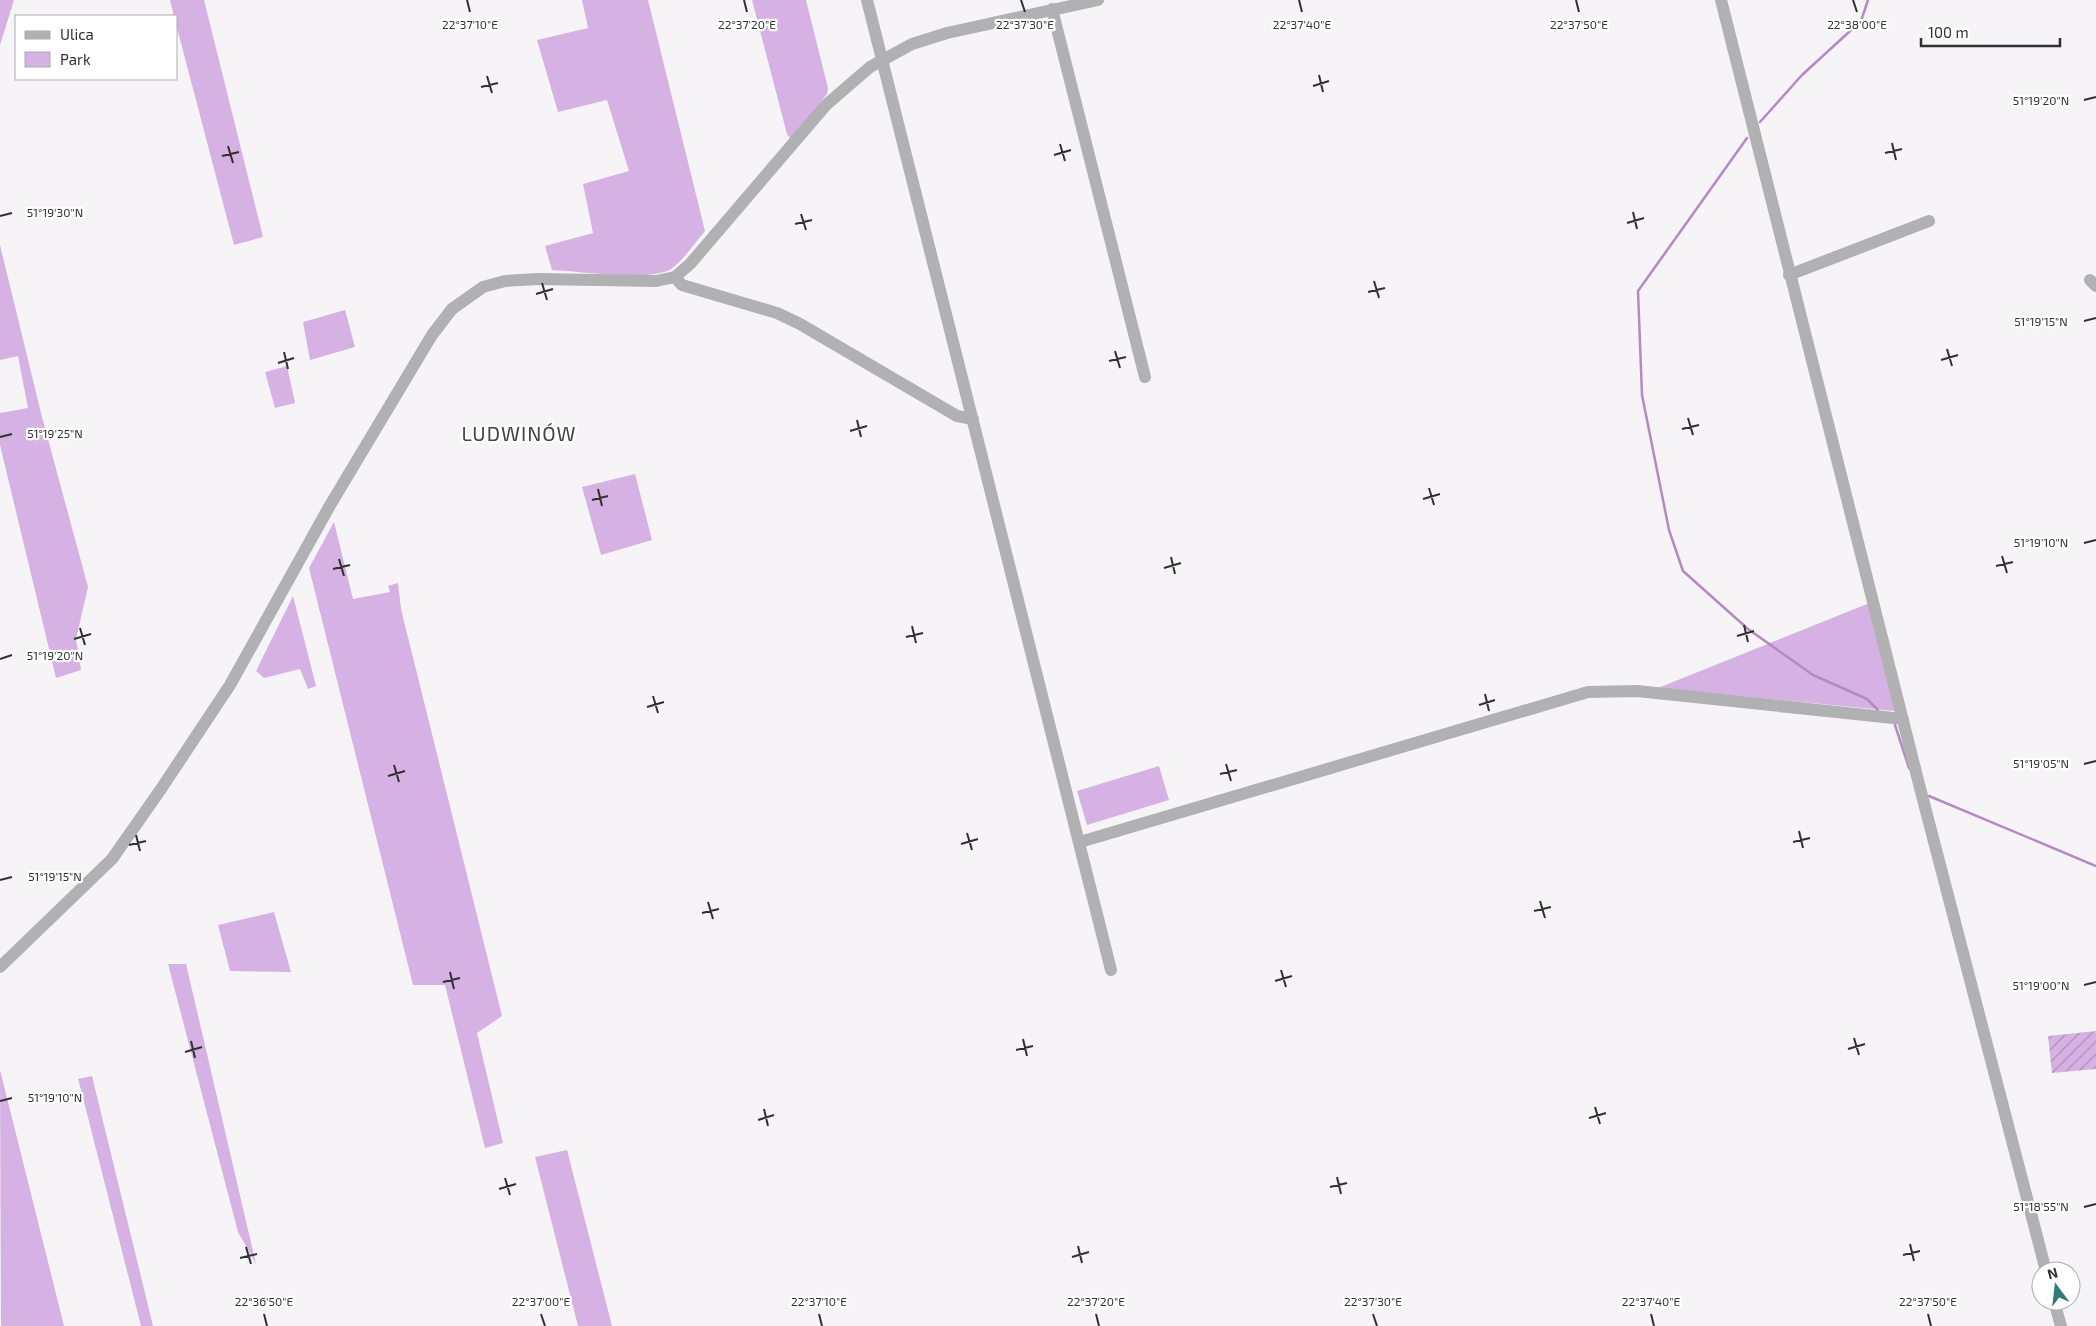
<svg xmlns="http://www.w3.org/2000/svg" width="2096" height="1326" font-family="'Exo 2',sans-serif">
<style>
.green{fill:#d6b1e3}
.garden{fill:url(#garden-furrows)}
.lines{fill:none;stroke-linecap:round;stroke-linejoin:round}
.stream{stroke:#b589c4;stroke-width:2.5}
.minor{stroke:#b1b0b2;stroke-width:12}
.ticks{fill:none;stroke:#313031;stroke-width:2}
.labels{text-anchor:middle;dominant-baseline:central;stroke-width:4.5;stroke-linejoin:round;paint-order:stroke}
.quarter-label{font-size:20px;letter-spacing:1px;fill:#444245;stroke:#fff}
.ticks-label{font-size:12px;text-anchor:middle;fill:#313031;stroke:#fff;stroke-width:4.5;stroke-linejoin:round;paint-order:stroke}
</style>
<defs>
<pattern id="garden-furrows" width="10" height="10" patternUnits="userSpaceOnUse" patternTransform="scale(1.25)"><rect width="10" height="10" fill="#d6b1e3"/><path d="M-1 1l2-2M0 10L10 0M9 11l2-2" fill="none" stroke="#ae90b9"/></pattern>
</defs>
<rect width="100%" height="100%" fill="#f6f4f7"/>
<path class="green" d="M 0,0 L 14,0 L 0,45 Z
M 170,0 L 204,0 L 263,237 L 234,245 L 176,24 L 176,16 L 174,16 Z
M 582,0 L 648,0 L 705,231 C 695,242 684,260 671,269 C 650,282 579,271 552,270 L 545,246 L 593,233 L 583,184 L 629,171 L 607,100 L 558,112 L 537,40 L 588,28 Z
M 752,0 L 806,0 L 828,88 L 827,94 L 793,137 L 790,138 L 787,134 Z
M 0,245 L 42,417 L 88,587 L 76,639 L 81,670 L 56,678 L 0,445 L 0,413 L 28,408 L 18,356 L 0,360 Z
M 345,310 L 355,347 L 310,360 L 303,322 Z
M 287,366 L 295,403 L 275,408 L 265,372 Z
M 635,474 L 652,540 L 601,555 L 582,487 Z
M 334,522 L 353,599 L 390,592 L 388,586 L 398,583 L 401,609 L 502,1016 L 477,1033 L 503,1143 L 485,1148 L 445,985 L 413,985 L 309,568 Z
M 293,596 L 316,686 L 308,689 L 300,669 L 264,678 L 256,671 Z
M 1872,602 L 1904,712 L 1658,688 Z
M 1159,766 L 1169,800 L 1087,825 L 1077,791 Z
M 274,912 L 291,972 L 230,971 L 218,925 Z
M 168,964 L 186,964 L 256,1264 L 238,1232 Z
M 0,1070 L 64,1326 L 1,1326 Z
M 92,1076 L 153,1326 L 141,1326 L 81,1090 L 78,1079 Z
M 567,1150 L 612,1326 L 578,1326 L 535,1157 Z"/>
<path class="garden" d="M 2096,1031 L 2096,1069 L 2052,1073 L 2048,1036 Z"/>
<g class="lines">
<path class="stream" d="M 1760,122 L 1802,75 L 1861,21 L 1868,0
M 1747,138 L 1638,291 L 1642,395 L 1669,530 L 1683,571 L 1748,629 L 1813,675 L 1867,699 L 1878,710
M 1895,725 L 1909,768
M 1929,796 L 2096,866"/>
<path class="minor" d="M 867,0 L 1111,970
M 1721,0 L 1920,788 L 2046,1271
M 1052,9 L 1145,377
M 1789,275 L 1929,221
M 675,277 L 682,285 L 777,313 L 800,324 L 957,416 L 973,419
M 2090,280 L 2096,286
M 1080,842 L 1588,692 L 1637,691 L 1903,719
M 0,967 L 112,859 L 161,789 L 230,685 L 329,507 L 432,335 L 452,309 L 483,287 L 505,281 L 538,279 L 656,281 L 675,277 L 690,264 L 826,105 L 870,67 L 912,44 L 947,33 L 1098,0
M 2054,1301 L 2061,1326"/>
</g>
<path class="ticks" d="M 467,0 L 470,12M 744,0 L 747,12M 1021,0 L 1025,12M 1299,0 L 1302,12M 1576,0 L 1579,12M 1853,0 L 1857,12M 1319,75 L 1323,92M 487,76 L 492,93M 1313,86 L 1329,81M 481,87 L 498,83M 2084,100 L 2096,97M 1892,143 L 1896,160M 1060,144 L 1065,161M 228,146 L 233,163M 1885,153 L 1902,149M 1054,155 L 1071,150M 222,156 L 239,152M 1633,212 L 1637,229M 801,214 L 806,230M 0,216 L 12,213M 1627,223 L 1644,218M 795,224 L 812,220M 1374,281 L 1379,298M 542,283 L 547,300M 1368,292 L 1385,288M 536,294 L 553,289M 2084,321 L 2096,318M 1947,349 L 1952,366M 1115,351 L 1120,368M 284,352 L 288,369M 1941,360 L 1958,355M 1109,361 L 1126,357M 278,363 L 294,358M 1688,418 L 1693,435M 857,420 L 861,437M 1682,429 L 1699,425M 850,431 L 867,426M 0,437 L 12,434M 1429,488 L 1434,505M 598,489 L 602,506M 1423,499 L 1440,494M 592,500 L 608,496M 2084,543 L 2096,540M 2002,556 L 2007,573M 1171,557 L 1175,574M 339,559 L 344,576M 1996,566 L 2013,562M 1164,568 L 1181,563M 333,569 L 350,565M 1744,625 L 1748,642M 912,626 L 916,643M 80,628 L 85,645M 1737,636 L 1754,631M 906,637 L 923,633M 74,639 L 91,634M 0,659 L 12,655M 1485,694 L 1489,711M 653,696 L 658,713M 1479,705 L 1495,700M 647,707 L 664,702M 1226,764 L 1231,781M 2084,764 L 2096,761M 394,765 L 399,782M 1220,774 L 1237,770M 388,776 L 405,771M 1799,831 L 1803,848M 967,833 L 972,850M 136,835 L 140,851M 1793,842 L 1810,838M 961,844 L 978,839M 129,845 L 146,841M 0,880 L 12,877M 1540,901 L 1545,918M 708,902 L 713,919M 1534,911 L 1551,907M 702,913 L 719,909M 1281,970 L 1286,987M 450,972 L 454,989M 1275,981 L 1292,976M 443,982 L 460,978M 2084,985 L 2096,982M 1854,1038 L 1859,1055M 1023,1039 L 1027,1056M 191,1041 L 195,1058M 1848,1049 L 1865,1044M 1016,1050 L 1033,1046M 185,1052 L 202,1047M 0,1101 L 12,1098M 1595,1107 L 1600,1124M 764,1109 L 768,1126M 1589,1118 L 1606,1113M 758,1120 L 774,1115M 1337,1177 L 1341,1194M 505,1178 L 510,1195M 1330,1187 L 1347,1183M 499,1189 L 516,1184M 2084,1207 L 2096,1204M 1910,1244 L 1914,1261M 1078,1246 L 1082,1263M 246,1247 L 251,1264M 1903,1255 L 1920,1251M 1072,1257 L 1089,1252M 240,1258 L 257,1254M 264,1314 L 267,1326M 541,1314 L 545,1326M 819,1314 L 822,1326M 1096,1314 L 1099,1326M 1373,1314 L 1377,1326M 1651,1314 L 1654,1326M 1928,1314 L 1931,1326"/>
<g class="labels">
<g class="quarter-label">
<text x="519" y="433">LUDWINÓW</text>
</g>
</g>
<g class="ticks-label">
<text x="470" y="29">22°37'10"E</text>
<text x="747" y="29">22°37'20"E</text>
<text x="1025" y="29">22°37'30"E</text>
<text x="1302" y="29">22°37'40"E</text>
<text x="1579" y="29">22°37'50"E</text>
<text x="1857" y="29">22°38'00"E</text>
<text x="2041" y="105">51°19'20"N</text>
<text x="55" y="217">51°19'30"N</text>
<text x="2041" y="326">51°19'15"N</text>
<text x="55" y="438">51°19'25"N</text>
<text x="2041" y="547">51°19'10"N</text>
<text x="55" y="660">51°19'20"N</text>
<text x="2041" y="768">51°19'05"N</text>
<text x="55" y="881">51°19'15"N</text>
<text x="2041" y="990">51°19'00"N</text>
<text x="55" y="1102">51°19'10"N</text>
<text x="2041" y="1211">51°18'55"N</text>
<text x="264" y="1306">22°36'50"E</text>
<text x="541" y="1306">22°37'00"E</text>
<text x="819" y="1306">22°37'10"E</text>
<text x="1096" y="1306">22°37'20"E</text>
<text x="1373" y="1306">22°37'30"E</text>
<text x="1651" y="1306">22°37'40"E</text>
<text x="1928" y="1306">22°37'50"E</text>
</g>
<rect x="15" y="15" width="162" height="65" fill="#ffffff" stroke="#adacad"/>
<rect x="25" y="31" width="25" height="8" fill="#b1b0b2" stroke="#adacad"/>
<text x="60" y="40" font-size="15" fill="#313031">Ulica</text>
<rect x="25" y="52" width="25" height="15" fill="#d6b1e3" stroke="#adacad"/>
<text x="60" y="65" font-size="15" fill="#313031">Park</text>
<g transform="translate(2056 1286) rotate(345)"><circle r="24" fill="#ffffff" stroke="#adacad"/>
<path d="M0-4L9 19L0 12L-9 19Z" fill="#307a7a"/>
<text y="-8" font-size="14" font-weight="bold" text-anchor="middle" fill="#313031">N</text>
</g>
<path d="M1921 38v8h139v-8" fill="none" stroke="#313031" stroke-width="2.5"/>
<text x="1928" y="38" font-size="15" fill="#313031" stroke="#ffffff" stroke-width="4" paint-order="stroke">100 m</text>
</svg>
